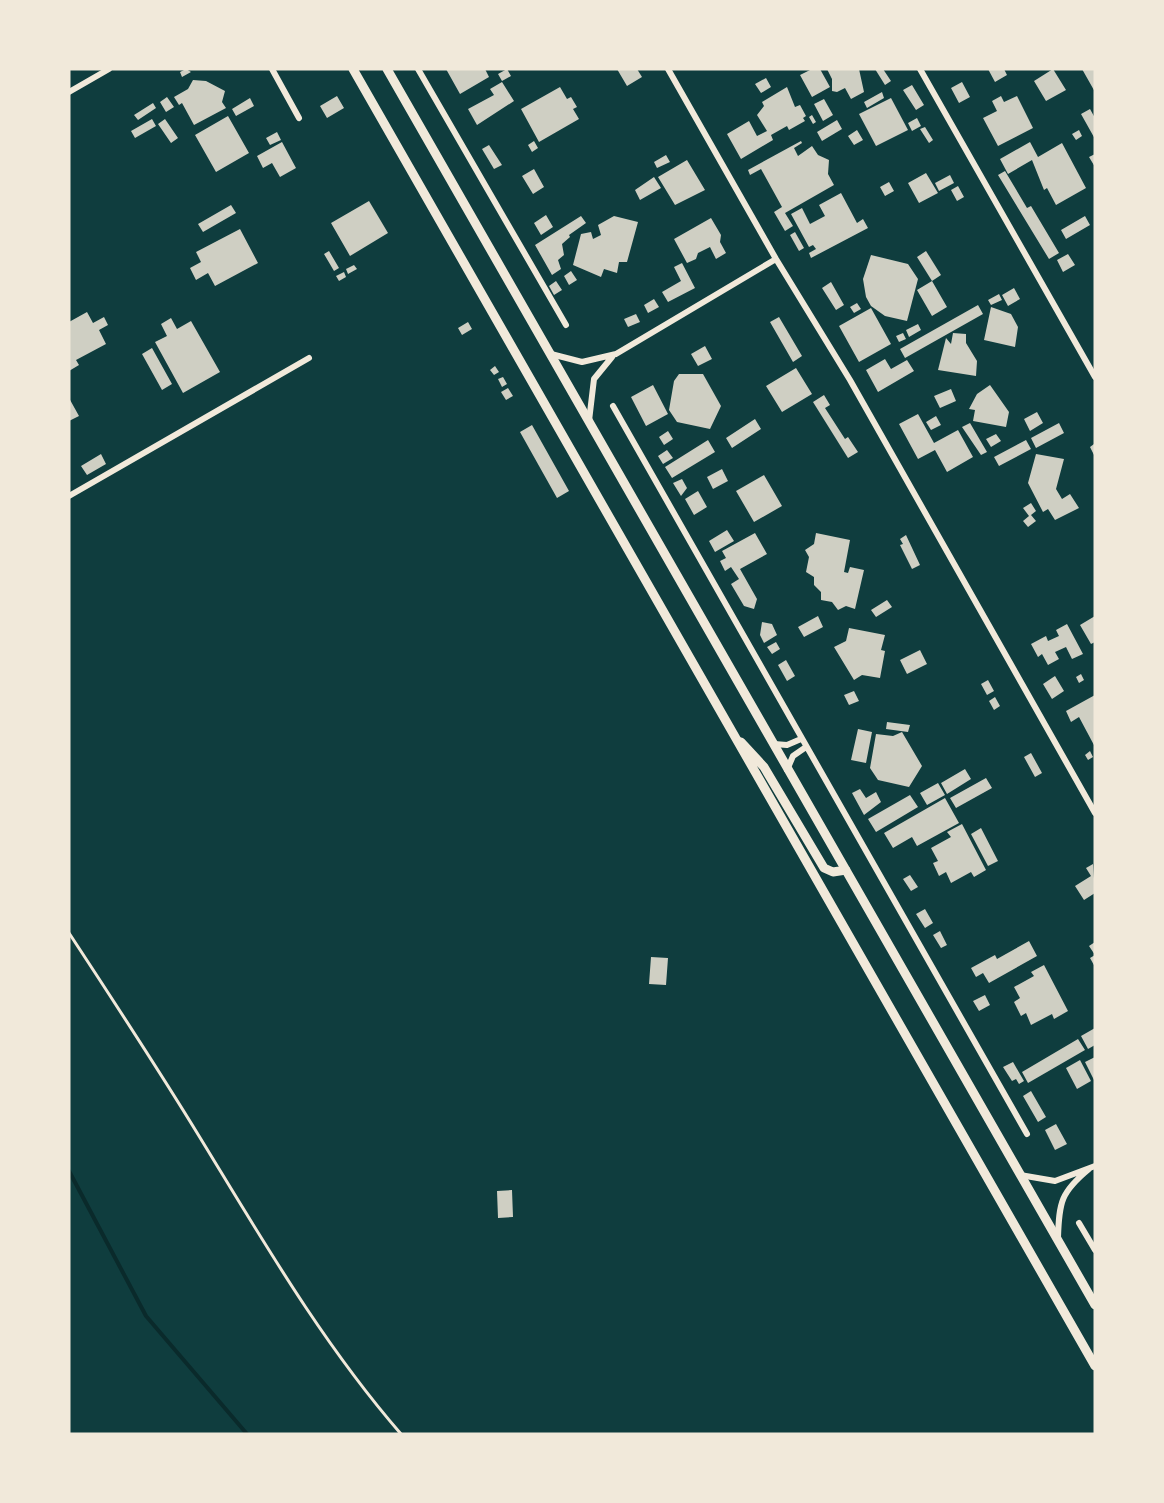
<svg xmlns="http://www.w3.org/2000/svg" width="1164" height="1503" font-family="Lora,serif">
<style>
.lines{fill:none;stroke-linecap:round;stroke-linejoin:round}
.stream{stroke:#0a2a2b;stroke-width:4}
.building{fill:#cfcfc3}
.service{stroke:#f1e9da;stroke-width:3}
.minor{stroke:#f1e9da;stroke-width:6}
.primary{stroke:#f1e9da;stroke-width:9}
</style>
<rect width="100%" height="100%" fill="#0f3d3e"/>
<g class="lines">
<path class="stream" d="M 69,1171 L 146,1316 L 247,1434"/>
</g>
<path class="building" d="M 186,69 L 191,72 L 182,77 L 180,72 Z
M 446,69 L 485,69 L 489,77 L 460,94 Z
M 507,69 L 511,76 L 502,81 L 498,74 Z
M 617,69 L 637,69 L 642,77 L 627,86 Z
M 812,69 L 820,69 L 830,87 L 812,97 L 800,75 Z
M 827,69 L 859,69 L 864,92 L 851,99 L 845,88 L 837,92 L 832,91 L 832,79 Z
M 875,69 L 883,69 L 891,81 L 885,85 Z
M 988,69 L 1004,69 L 1007,75 L 995,82 Z
M 1053,69 L 1066,90 L 1046,101 L 1034,81 Z
M 1082,69 L 1095,69 L 1095,92 Z
M 766,78 L 771,87 L 761,93 L 755,84 Z
M 193,80 L 206,81 L 225,91 L 222,102 L 226,108 L 194,125 L 182,103 L 179,105 L 174,97 L 188,89 Z
M 502,82 L 514,101 L 477,125 L 468,109 L 494,95 L 490,89 Z
M 962,82 L 970,97 L 959,103 L 951,88 Z
M 912,85 L 924,105 L 916,110 L 903,90 Z
M 560,87 L 567,99 L 571,97 L 577,107 L 573,109 L 579,119 L 539,142 L 521,109 Z
M 787,87 L 795,107 L 800,105 L 806,116 L 803,118 L 805,121 L 789,130 L 787,126 L 771,135 L 773,140 L 741,159 L 727,134 L 749,121 L 757,136 L 767,131 L 757,115 L 764,106 L 762,102 Z
M 882,92 L 884,98 L 867,108 L 864,102 Z
M 337,96 L 344,108 L 327,118 L 320,106 Z
M 1001,96 L 1004,102 L 1017,96 L 1033,128 L 998,146 L 983,118 L 997,111 L 992,101 Z
M 167,97 L 174,107 L 166,112 L 160,102 Z
M 250,98 L 254,106 L 236,116 L 232,109 Z
M 891,98 L 908,130 L 876,146 L 859,114 Z
M 824,99 L 833,115 L 823,121 L 814,104 Z
M 153,103 L 156,108 L 138,120 L 134,115 Z
M 1090,109 L 1095,118 L 1095,139 L 1081,114 Z
M 812,115 L 816,122 L 813,124 L 809,117 Z
M 228,116 L 249,153 L 216,172 L 195,135 Z
M 917,118 L 921,126 L 912,131 L 908,123 Z
M 152,119 L 156,126 L 135,138 L 131,131 Z
M 165,119 L 178,138 L 171,143 L 158,124 Z
M 837,120 L 842,129 L 822,141 L 817,132 Z
M 925,127 L 933,140 L 929,143 L 920,129 Z
M 857,130 L 863,140 L 854,145 L 848,136 Z
M 1079,130 L 1082,136 L 1076,140 L 1072,134 Z
M 277,132 L 281,140 L 270,145 L 266,138 Z
M 534,141 L 538,148 L 532,152 L 528,145 Z
M 801,141 L 802,143 L 794,148 L 798,156 L 812,146 L 818,155 L 829,160 L 828,174 L 834,185 L 785,213 L 793,226 L 785,231 L 774,212 L 782,207 L 761,169 L 750,175 L 748,170 Z
M 282,142 L 296,168 L 280,177 L 272,163 L 263,168 L 257,156 Z
M 1030,142 L 1038,157 L 1062,143 L 1086,188 L 1056,205 L 1047,188 L 1044,190 L 1032,160 L 1008,174 L 1000,159 Z
M 489,145 L 502,165 L 494,169 L 482,149 Z
M 1095,154 L 1095,167 L 1089,157 Z
M 666,155 L 670,162 L 657,168 L 654,162 Z
M 687,160 L 705,190 L 675,205 L 658,177 Z
M 534,169 L 544,187 L 533,194 L 522,176 Z
M 1005,171 L 1027,208 L 1031,206 L 1059,253 L 1049,259 L 998,175 Z
M 926,173 L 938,193 L 919,203 L 908,183 Z
M 950,175 L 954,183 L 939,191 L 935,183 Z
M 654,177 L 661,188 L 640,200 L 635,190 Z
M 889,182 L 894,191 L 885,196 L 880,187 Z
M 958,186 L 964,197 L 957,201 L 951,190 Z
M 841,193 L 857,223 L 863,219 L 868,228 L 811,258 L 809,253 L 816,249 L 813,245 L 809,247 L 791,214 L 802,208 L 810,224 L 825,216 L 819,205 Z
M 369,201 L 388,233 L 350,256 L 331,223 Z
M 231,205 L 236,213 L 203,232 L 198,224 Z
M 546,215 L 553,227 L 541,235 L 534,223 Z
M 581,216 L 586,223 L 569,235 L 570,237 L 562,244 L 564,255 L 558,260 L 561,269 L 552,275 L 535,245 Z
M 614,216 L 638,222 L 627,262 L 619,262 L 617,273 L 604,269 L 601,277 L 573,265 L 581,234 L 591,232 L 593,239 L 601,235 L 598,225 Z
M 1085,216 L 1090,225 L 1066,239 L 1061,230 Z
M 711,218 L 721,235 L 720,242 L 726,253 L 716,259 L 710,247 L 698,253 L 696,259 L 687,263 L 674,239 Z
M 240,229 L 258,263 L 215,286 L 208,273 L 196,280 L 190,268 L 201,262 L 196,252 Z
M 795,232 L 804,248 L 799,251 L 790,235 Z
M 329,251 L 339,268 L 334,271 L 324,254 Z
M 926,251 L 941,275 L 932,281 L 917,257 Z
M 1068,254 L 1075,265 L 1063,272 L 1057,260 Z
M 871,255 L 908,264 L 918,279 L 907,321 L 885,316 L 871,306 L 866,297 L 863,279 Z
M 682,263 L 695,288 L 668,302 L 662,292 L 681,281 L 674,267 Z
M 354,265 L 357,269 L 348,274 L 346,269 Z
M 571,271 L 577,280 L 569,285 L 564,276 Z
M 344,272 L 346,277 L 339,281 L 336,276 Z
M 556,281 L 562,290 L 554,295 L 549,286 Z
M 932,281 L 947,307 L 932,316 L 917,290 Z
M 831,282 L 844,305 L 836,310 L 822,288 Z
M 1014,288 L 1020,299 L 1008,306 L 1002,295 Z
M 999,294 L 1002,300 L 991,305 L 988,300 Z
M 654,299 L 659,307 L 648,313 L 644,305 Z
M 857,303 L 861,309 L 854,313 L 850,307 Z
M 978,305 L 983,314 L 905,358 L 900,349 Z
M 991,307 L 1011,314 L 1018,327 L 1015,347 L 984,340 Z
M 871,308 L 891,344 L 859,362 L 839,326 Z
M 87,312 L 93,323 L 104,317 L 108,325 L 99,330 L 106,344 L 76,360 L 79,365 L 69,371 L 69,322 Z
M 636,314 L 640,322 L 628,327 L 624,319 Z
M 779,317 L 802,356 L 793,362 L 770,322 Z
M 171,318 L 177,329 L 191,321 L 220,372 L 183,393 L 155,342 L 167,336 L 161,324 Z
M 468,322 L 472,329 L 462,335 L 458,328 Z
M 918,324 L 921,330 L 909,337 L 906,330 Z
M 903,333 L 906,339 L 899,342 L 896,336 Z
M 953,333 L 966,334 L 966,343 L 977,361 L 976,376 L 938,370 L 946,338 L 951,344 Z
M 705,346 L 712,359 L 698,366 L 691,354 Z
M 152,348 L 172,384 L 162,390 L 142,354 Z
M 885,359 L 891,369 L 907,360 L 914,371 L 878,392 L 866,370 Z
M 495,366 L 499,372 L 494,375 L 490,370 Z
M 796,368 L 812,394 L 782,412 L 766,386 Z
M 679,374 L 703,374 L 721,406 L 710,429 L 677,422 L 669,410 L 674,381 Z
M 503,377 L 507,384 L 502,387 L 498,379 Z
M 653,385 L 668,414 L 646,426 L 631,397 Z
M 990,385 L 1009,412 L 1006,427 L 973,421 L 975,410 L 969,409 L 977,394 Z
M 508,388 L 513,396 L 506,400 L 501,392 Z
M 951,389 L 956,401 L 940,408 L 934,396 Z
M 824,395 L 830,405 L 825,408 L 845,439 L 848,437 L 858,452 L 848,458 L 813,402 Z
M 69,398 L 79,416 L 69,421 Z
M 1037,412 L 1043,423 L 1030,431 L 1024,419 Z
M 918,414 L 934,443 L 958,430 L 973,457 L 947,472 L 935,450 L 918,459 L 899,424 Z
M 936,416 L 941,425 L 931,430 L 926,422 Z
M 755,419 L 761,429 L 732,448 L 726,438 Z
M 970,423 L 987,452 L 981,455 L 962,427 Z
M 1059,423 L 1064,433 L 1036,448 L 1031,438 Z
M 532,425 L 569,491 L 557,498 L 520,432 Z
M 668,431 L 673,439 L 664,445 L 659,437 Z
M 996,434 L 1001,441 L 991,447 L 986,439 Z
M 708,440 L 715,452 L 672,478 L 665,467 Z
M 1026,440 L 1031,449 L 999,466 L 994,457 Z
M 1094,444 L 1095,446 L 1095,457 L 1090,447 Z
M 667,450 L 673,458 L 663,464 L 658,456 Z
M 101,454 L 106,464 L 87,475 L 81,466 Z
M 1036,454 L 1064,459 L 1056,489 L 1062,499 L 1070,494 L 1079,508 L 1055,520 L 1048,509 L 1043,512 L 1028,483 Z
M 722,469 L 728,481 L 713,489 L 707,477 Z
M 764,475 L 782,506 L 754,522 L 736,491 Z
M 682,479 L 687,488 L 681,496 L 673,483 Z
M 698,491 L 707,507 L 694,515 L 685,499 Z
M 1031,503 L 1036,511 L 1031,515 L 1036,521 L 1028,527 L 1023,521 L 1029,516 L 1023,508 Z
M 727,530 L 734,541 L 715,552 L 709,541 Z
M 755,533 L 767,554 L 740,569 L 757,599 L 754,609 L 744,606 L 731,584 L 739,579 L 731,567 L 725,571 L 720,561 L 726,558 L 722,551 Z
M 816,533 L 850,540 L 844,572 L 848,573 L 850,567 L 864,570 L 855,609 L 846,606 L 838,610 L 832,602 L 821,600 L 821,592 L 814,585 L 814,577 L 806,572 L 809,557 L 805,550 L 814,544 Z
M 906,535 L 920,565 L 912,569 L 900,545 L 903,544 L 900,539 Z
M 887,600 L 892,607 L 876,617 L 871,610 Z
M 818,616 L 823,627 L 804,637 L 798,627 Z
M 1095,616 L 1095,642 L 1091,644 L 1080,625 Z
M 762,622 L 772,624 L 777,635 L 764,643 L 760,635 Z
M 1067,624 L 1083,654 L 1072,659 L 1066,647 L 1055,652 L 1059,659 L 1048,665 L 1042,654 L 1038,657 L 1031,644 L 1046,636 L 1048,641 L 1059,636 L 1056,630 Z
M 849,628 L 885,635 L 881,650 L 885,651 L 880,678 L 862,675 L 854,680 L 834,647 L 846,641 Z
M 776,642 L 780,649 L 772,654 L 767,647 Z
M 920,650 L 927,664 L 907,674 L 900,660 Z
M 786,660 L 795,676 L 787,681 L 778,665 Z
M 1081,674 L 1084,680 L 1079,683 L 1076,677 Z
M 1055,676 L 1064,691 L 1052,699 L 1043,684 Z
M 988,680 L 994,691 L 987,695 L 981,684 Z
M 854,691 L 859,701 L 849,705 L 844,695 Z
M 1095,695 L 1095,747 L 1079,717 L 1071,722 L 1066,711 Z
M 995,697 L 1000,706 L 994,710 L 989,701 Z
M 887,722 L 910,725 L 908,732 L 886,729 Z
M 858,729 L 872,732 L 866,763 L 851,760 Z
M 902,732 L 922,766 L 909,787 L 878,780 L 870,768 L 876,734 L 893,736 Z
M 1090,751 L 1093,757 L 1088,760 L 1085,755 Z
M 1031,753 L 1042,773 L 1035,777 L 1024,757 Z
M 965,769 L 971,779 L 947,794 L 941,783 Z
M 986,778 L 992,788 L 956,808 L 950,798 Z
M 938,783 L 945,795 L 927,805 L 920,793 Z
M 860,789 L 866,798 L 876,792 L 881,802 L 864,815 L 852,793 Z
M 910,795 L 918,807 L 876,832 L 868,819 Z
M 945,798 L 959,823 L 917,846 L 912,837 L 893,848 L 884,833 Z
M 962,824 L 986,870 L 974,877 L 971,872 L 951,883 L 946,872 L 939,876 L 933,863 L 938,861 L 931,848 L 951,837 L 947,832 Z
M 981,828 L 998,861 L 988,866 L 971,834 Z
M 1093,864 L 1095,893 L 1084,900 L 1075,886 L 1091,876 L 1086,868 Z
M 910,875 L 918,887 L 911,891 L 903,879 Z
M 925,909 L 933,923 L 925,928 L 916,914 Z
M 940,931 L 947,945 L 941,948 L 933,935 Z
M 1029,941 L 1037,956 L 989,983 L 983,973 L 976,977 L 971,968 L 995,955 L 997,959 Z
M 1095,942 L 1095,967 L 1090,958 L 1095,955 L 1089,946 Z
M 651,957 L 668,958 L 666,985 L 649,984 Z
M 1044,965 L 1068,1011 L 1054,1019 L 1052,1014 L 1031,1025 L 1026,1013 L 1021,1016 L 1014,1002 L 1020,998 L 1014,987 L 1034,976 L 1031,972 Z
M 985,995 L 990,1005 L 979,1011 L 973,1001 Z
M 1095,1028 L 1095,1045 L 1088,1049 L 1081,1036 Z
M 1078,1039 L 1085,1050 L 1028,1083 L 1022,1072 Z
M 1095,1057 L 1095,1082 L 1085,1062 Z
M 1080,1060 L 1091,1081 L 1077,1089 L 1066,1068 Z
M 1013,1062 L 1024,1081 L 1019,1084 L 1016,1079 L 1012,1081 L 1003,1067 Z
M 1031,1091 L 1046,1117 L 1038,1122 L 1023,1096 Z
M 1056,1124 L 1067,1144 L 1055,1150 L 1045,1130 Z
M 512,1190 L 513,1217 L 498,1218 L 497,1191 Z"/>
<g class="lines">
<path class="service" d="M 69,933 C 113,1000 157,1067 199,1136 C 262,1239 322,1343 401,1434"/>
<path class="minor" d="M 272,69 L 299,118
M 418,69 L 566,325
M 668,69 L 776,259 L 850,380 L 1095,813
M 920,69 L 1095,377
M 69,92 L 109,69
M 551,354 L 582,362 L 616,354 L 776,259
M 613,406 L 1027,1134
M 589,421 L 594,379 L 612,357
M 69,496 L 309,358
M 774,744 L 787,745 L 801,739
M 787,770 L 793,756 L 806,747
M 1020,1175 L 1055,1181 L 1095,1166
M 1079,1223 L 1095,1250
M 1058,1238 C 1059,1202 1061,1192 1089,1169"/>
<path class="primary" d="M 353,69 L 1095,1366
M 387,69 L 1095,1305
M 741,742 L 764,767 L 824,868 L 833,872 L 846,870"/>
</g>
<rect width="1164" height="1503" fill="none" stroke="#f1e9da" stroke-width="141"/>
</svg>
